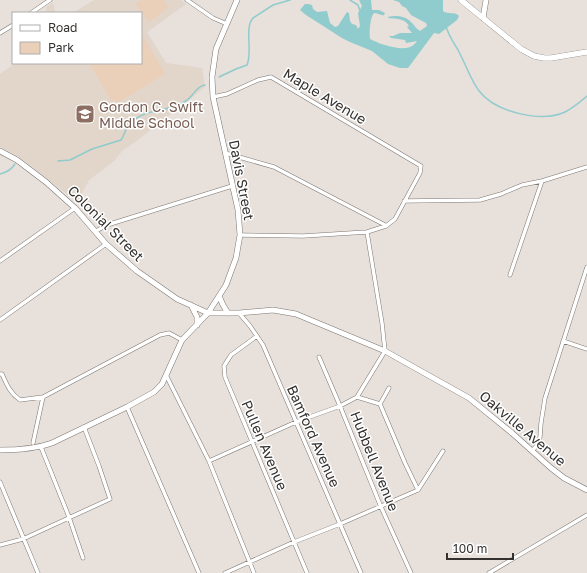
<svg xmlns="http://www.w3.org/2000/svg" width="587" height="573" font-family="'Golos Text',sans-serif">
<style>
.built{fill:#e2d5ca}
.green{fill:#eacfb9}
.water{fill:#90cbcd}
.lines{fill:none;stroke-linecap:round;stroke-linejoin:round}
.stream{stroke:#90cbcd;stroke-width:1.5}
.street-casing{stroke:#7d7772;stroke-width:4.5}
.secondary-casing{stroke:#7d7772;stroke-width:6}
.primary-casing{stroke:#7d7772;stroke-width:6}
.street{stroke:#fff;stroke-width:3.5}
.secondary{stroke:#fff;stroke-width:5}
.primary{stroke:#fff;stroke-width:5.5}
.labels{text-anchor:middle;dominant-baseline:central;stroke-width:3;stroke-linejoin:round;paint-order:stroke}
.street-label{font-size:14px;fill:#34312f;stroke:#fff}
.education-label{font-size:14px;fill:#785e54;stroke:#fff;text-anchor:start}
</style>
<rect width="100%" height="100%" fill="#e7e0db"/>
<path class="built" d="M 94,0 L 181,0 L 186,4 L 147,32 L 166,63 L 202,68 L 205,87 L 135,142 L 122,151 L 114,161 L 89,180 L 77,202 L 25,161 L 16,155 L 0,147 L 0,74 L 16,63 L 141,63 L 141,13 L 73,13 Z
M 53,3 L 55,13 L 47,13 L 46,7 Z"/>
<path class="green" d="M 142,0 L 163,0 L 169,7 L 149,22 L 136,4 Z
M 141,33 L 165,74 L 119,102 L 111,100 L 89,63 L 141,63 Z"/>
<path class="water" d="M 359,0 L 371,0 L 372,10 L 379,10 L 385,13 L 384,15 C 381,16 378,13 374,13 C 370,17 369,33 370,39 C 379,44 400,51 410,47 C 413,46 415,44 417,41 L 406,43 L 405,40 L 391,38 L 389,36 L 393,36 L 400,33 L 412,33 L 407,27 L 409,26 C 405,18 396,19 388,18 L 388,17 C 397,15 406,16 413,24 C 415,27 417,29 420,31 L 427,26 L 426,23 L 411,15 L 406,8 L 402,6 L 399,2 L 393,0 L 443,0 L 443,11 C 448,15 455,11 459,16 L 457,20 L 439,34 L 434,33 L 408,68 L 400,68 L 388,64 L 372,51 L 350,42 L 342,38 L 306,15 L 300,10 L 305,4 L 308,4 L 312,5 L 313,9 L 317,12 L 327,11 L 330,23 L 335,27 L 338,26 L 347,12 L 349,13 L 350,21 L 352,24 L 356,25 L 358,29 L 360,26 L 358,13 L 362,6 Z"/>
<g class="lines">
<path class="stream" d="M 350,0 L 358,5 L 360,11
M 446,27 C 448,31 449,35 451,38 C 454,44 458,49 460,54 C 467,67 471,81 480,92 C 496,112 541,123 565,112 C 573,108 580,102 587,96
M 219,77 L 236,69 L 247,65 C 253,51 244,28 253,18 L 273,5 L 290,0
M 58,161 L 70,160 L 92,149 L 121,140 C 124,136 125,130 128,126 C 145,106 165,114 184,102 C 188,100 191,97 193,94 C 197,90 198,86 205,85
M 0,174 C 7,172 11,170 15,164"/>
<g class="street-casing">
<path id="street" d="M 187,0 L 213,18 L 227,24
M 31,13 L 50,0
M 0,33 L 13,25
M 213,97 L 227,94 L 258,80 L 271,77 L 421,166 L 420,173 L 395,219 L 386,226 L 367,232 L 303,236 L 240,235
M 225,153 L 274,167 L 385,225
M 404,201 L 480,200 L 501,194 L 522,185 L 542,181 L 587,167
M 96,231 L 107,225 L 232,186
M 0,261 L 75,208
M 510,275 L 542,181
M 239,313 L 250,326 L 263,345 L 340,524 L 361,573
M 0,320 L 106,244
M 257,336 L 231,355 L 224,366 L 225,377 L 307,573
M 563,341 L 587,349
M 319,357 L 340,406 L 381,507 L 411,573
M 0,374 L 2,374 C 7,385 10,393 20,400 L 43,397 L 160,335 L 169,333 L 182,340
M 166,375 L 209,461 L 254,573
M 357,397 L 385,351 L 382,323 L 367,232
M 380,404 L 405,463 L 418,490
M 380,404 L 389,388
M 127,407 L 199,573
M 33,443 L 43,397
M 41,447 L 69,517 L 83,558
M 532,451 L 538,444 L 540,437 L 541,423 L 545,398 L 587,267
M 209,461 L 296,422 L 340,406 L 357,397 L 380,404
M 0,482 L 38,573
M 418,490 L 443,451
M 0,545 L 23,539 L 110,499 L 99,466 L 84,427
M 225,573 L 294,542 L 340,524 L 418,490
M 489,573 L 587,515"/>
</g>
<g class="secondary-casing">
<path id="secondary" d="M 483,18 L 486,0
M 0,151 L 17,160 L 46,182 L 75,208 L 106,244 L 137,271 L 177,299 L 208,313 L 239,313 L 273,310 L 296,314 L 385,351 L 469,398 L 512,433 L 551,468 L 564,478 L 587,490
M 219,296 L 223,305 L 228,313
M 191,305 L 197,317 L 197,325
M 0,450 C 18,450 35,449 52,443 L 127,407 L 154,392 L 162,384 L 182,340 L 208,313 L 226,285 L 236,258 L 240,235 L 238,210 L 213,97 L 212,77 L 216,49 L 237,0"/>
</g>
<g class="primary-casing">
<path id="primary" d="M 461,0 L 521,49 L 534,56 L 544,58 L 551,58 L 587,52"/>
</g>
<use href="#street" class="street"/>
<use href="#secondary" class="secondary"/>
<use href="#primary" class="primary"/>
</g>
<defs>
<g id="school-square" transform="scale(1)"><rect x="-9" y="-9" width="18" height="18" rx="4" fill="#8d6e63" stroke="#fff"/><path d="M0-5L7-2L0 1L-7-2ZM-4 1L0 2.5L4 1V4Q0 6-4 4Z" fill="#fff"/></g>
</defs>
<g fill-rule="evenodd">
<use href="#school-square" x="85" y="114"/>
</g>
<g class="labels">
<g class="street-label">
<text transform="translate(325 96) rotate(31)">Maple Avenue</text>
<text transform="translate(242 180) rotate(79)">Davis Street</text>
<text transform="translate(106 223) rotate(45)">Colonial Street</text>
<text transform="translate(523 428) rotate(40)">Oakville Avenue</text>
<text transform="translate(314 436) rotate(66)">Bamford Avenue</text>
<text transform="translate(265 445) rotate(67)">Pullen Avenue</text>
<text transform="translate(375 461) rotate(68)">Hubbell Avenue</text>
</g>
<g class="education-label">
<text x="99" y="106">Gordon C. Swift<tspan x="99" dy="16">Middle School</tspan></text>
</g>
</g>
<rect x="12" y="12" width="130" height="52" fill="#ffffff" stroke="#aeadac"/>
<rect x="20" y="25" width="20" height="6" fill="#ffffff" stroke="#aeadac"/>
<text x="48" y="32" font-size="12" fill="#34312f">Road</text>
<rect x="20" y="42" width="20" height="12" fill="#eacfb9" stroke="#aeadac"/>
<text x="48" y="52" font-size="12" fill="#34312f">Park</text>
<path d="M447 553v6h66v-6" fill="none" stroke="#34312f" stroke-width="2"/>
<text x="453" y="553" font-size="12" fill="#34312f" stroke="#ffffff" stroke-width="3" paint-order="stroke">100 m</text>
</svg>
